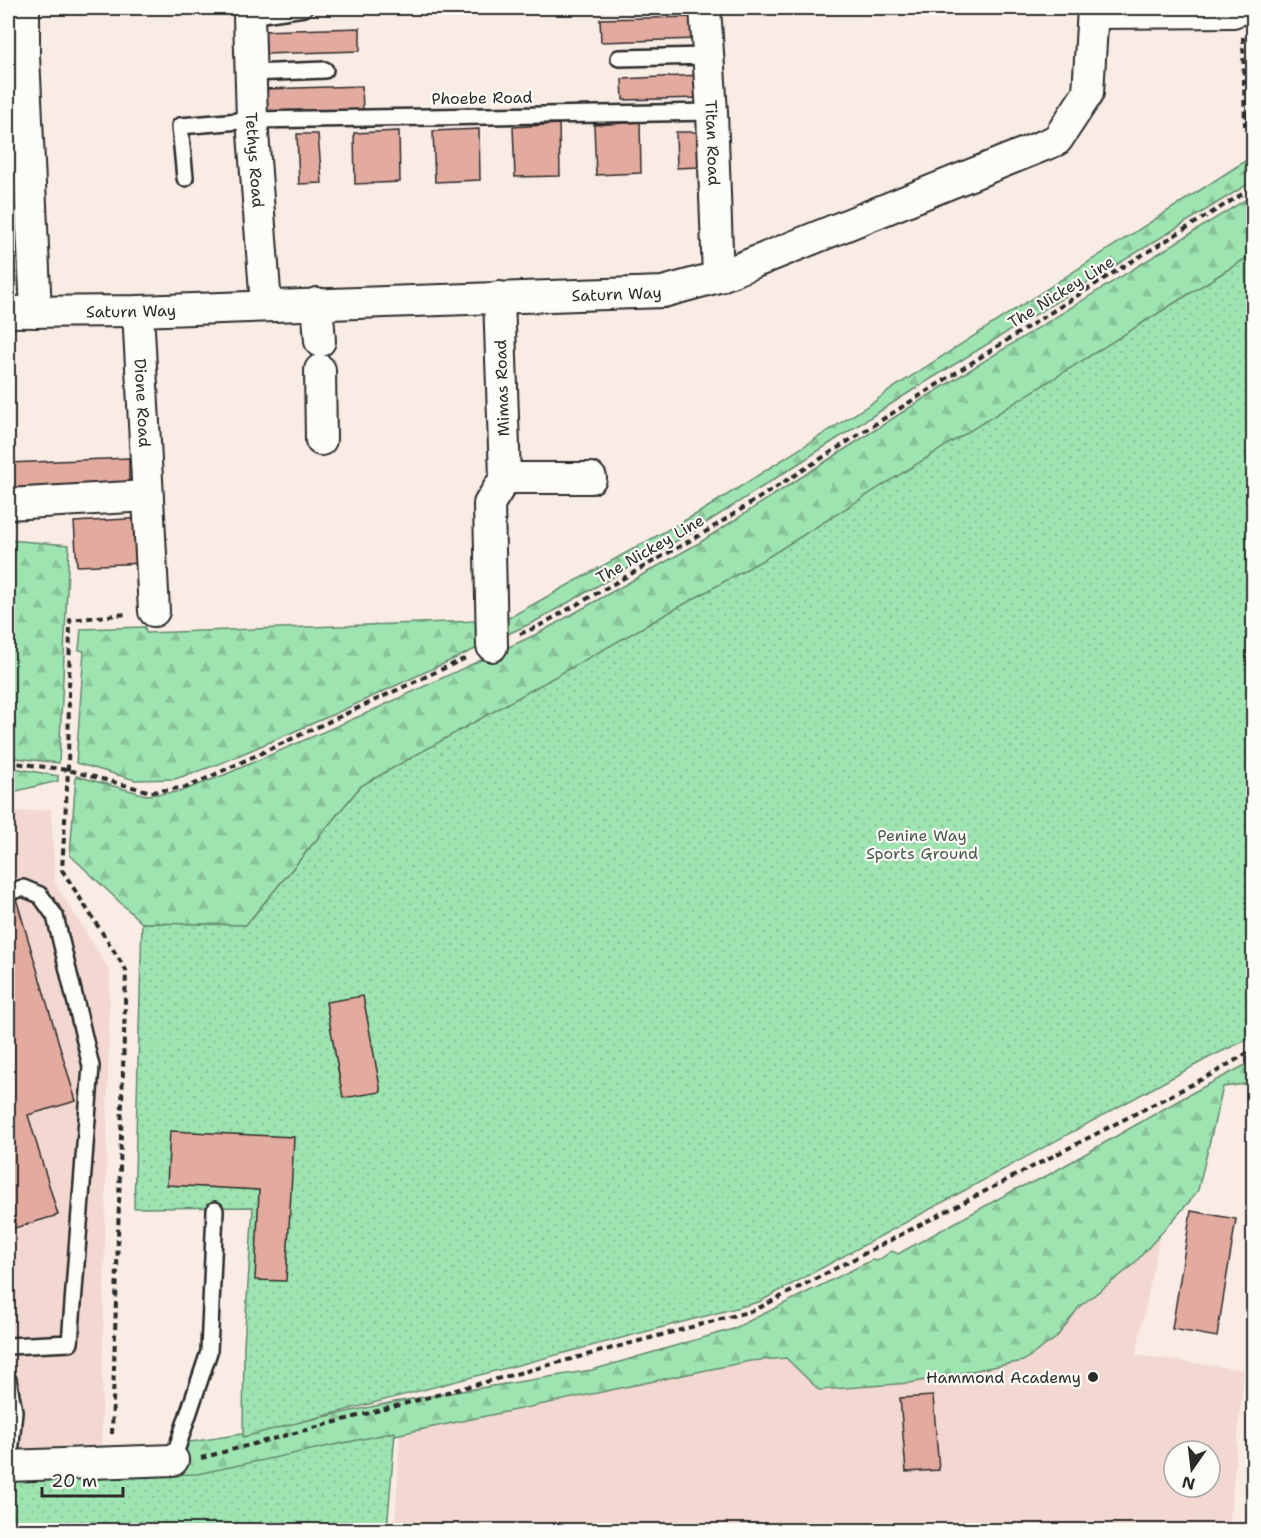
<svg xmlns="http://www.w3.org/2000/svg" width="1261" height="1538" font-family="'Shantell Sans',sans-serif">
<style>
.built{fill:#f2d8d0;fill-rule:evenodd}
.forest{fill:url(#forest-firs);stroke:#64886e;stroke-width:1.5}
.park{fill:url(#park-dots);stroke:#64886e;stroke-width:1.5}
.building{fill:#e3aa9f;stroke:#2b2b2b;stroke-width:1.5}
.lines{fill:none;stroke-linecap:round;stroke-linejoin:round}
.lane-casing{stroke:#2b2b2b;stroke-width:20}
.street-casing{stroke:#2b2b2b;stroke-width:34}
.path{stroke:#2b2b2b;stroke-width:4;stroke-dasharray:6 4.5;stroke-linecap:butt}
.lane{stroke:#fdfcf7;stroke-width:15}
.street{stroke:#fdfcf7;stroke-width:30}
.poi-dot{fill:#2b2b2b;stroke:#fdfcf7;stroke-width:2}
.labels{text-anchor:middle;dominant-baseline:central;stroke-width:4.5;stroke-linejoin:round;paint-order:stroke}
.street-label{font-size:16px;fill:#2b2b2b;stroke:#fdfcf7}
.park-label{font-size:16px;fill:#48594c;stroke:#fdfcf7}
.poi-label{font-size:16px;fill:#2b2b2b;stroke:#fdfcf7;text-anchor:end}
</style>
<defs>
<pattern id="forest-firs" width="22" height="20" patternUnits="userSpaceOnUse" patternTransform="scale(1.5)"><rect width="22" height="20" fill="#9ee4b1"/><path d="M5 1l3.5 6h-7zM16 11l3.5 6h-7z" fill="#88c498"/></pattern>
<pattern id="park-dots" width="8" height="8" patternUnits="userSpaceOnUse" patternTransform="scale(1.5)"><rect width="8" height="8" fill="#9ee4b1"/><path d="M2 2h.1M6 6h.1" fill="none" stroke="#88c498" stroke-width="1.8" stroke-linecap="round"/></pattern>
</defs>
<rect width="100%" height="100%" fill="#f8ece5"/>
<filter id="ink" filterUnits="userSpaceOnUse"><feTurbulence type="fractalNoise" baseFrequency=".0167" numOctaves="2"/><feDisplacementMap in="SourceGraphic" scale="12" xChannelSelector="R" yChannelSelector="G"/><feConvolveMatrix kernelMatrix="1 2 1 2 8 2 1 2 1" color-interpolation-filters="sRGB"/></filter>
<g filter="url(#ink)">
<path class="built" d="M 51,809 L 55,883 L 110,971 L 101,1450 L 8,1452 L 8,813 Z
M 1160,1234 L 1136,1355 L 1244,1370 L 1229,1530 L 395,1530 L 400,1433 L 750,1361 L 786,1358 L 819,1390 L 910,1383 L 1023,1361 L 1056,1338 L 1080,1306 L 1131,1267 ZM 1174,1451 L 1210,1451 L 1210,1487 L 1174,1487 Z"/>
<path class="forest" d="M 1253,156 L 1253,181 L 916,388 L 692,532 L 534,622 L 332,715 L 219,764 L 175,779 L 135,780 L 76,763 L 84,651 L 79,650 L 81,629 L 145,627 L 146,633 L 505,620 L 700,512 L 874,402 L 890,390 Z
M 1253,195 L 1253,254 L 768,558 L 361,786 L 246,925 L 142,923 L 70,855 L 76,776 L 146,795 L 179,792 L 224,775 L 367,713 L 539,633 L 699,543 L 923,399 Z
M 8,540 L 69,545 L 59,763 L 8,757 Z
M 8,767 L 58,776 L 58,781 L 8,793 Z
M 1253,1061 L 1253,1083 L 1223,1087 L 1198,1190 L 1190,1201 L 1131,1267 L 1080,1306 L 1056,1338 L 1023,1361 L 910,1383 L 819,1390 L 786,1358 L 750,1361 L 117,1493 L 94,1457 L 242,1434 L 394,1402 L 592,1370 L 733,1329 L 872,1260 L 877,1261 L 892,1251 L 898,1254 L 1018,1188 L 1043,1178 L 1190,1094 Z"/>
<path class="park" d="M 1253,254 L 1253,1037 L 1212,1056 L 759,1302 L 243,1437 L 244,1345 L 253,1207 L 134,1208 L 142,923 L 246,925 L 361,786 L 768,557 Z
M 395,1432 L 387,1530 L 8,1530 L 8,1479 L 197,1474 Z"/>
<path class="building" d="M 697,17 L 698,39 L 601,42 L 600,19 Z
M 360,28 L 360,51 L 263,54 L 261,31 Z
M 700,75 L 699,98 L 623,100 L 622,79 Z
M 362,86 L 363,110 L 265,112 L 263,89 Z
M 640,122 L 641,173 L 596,175 L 594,125 Z
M 559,124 L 560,176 L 515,177 L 513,127 Z
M 479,129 L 480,180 L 435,182 L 433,131 Z
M 399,131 L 400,182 L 355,184 L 354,133 Z
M 676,132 L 697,132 L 698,167 L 677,168 Z
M 297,134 L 318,134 L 322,183 L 299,184 Z
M 129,458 L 129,484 L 8,488 L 8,463 Z
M 144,518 L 145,563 L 77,566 L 74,522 Z
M 15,895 L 76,1101 L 28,1115 L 58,1215 L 8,1230 L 8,897 Z
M 363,996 L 381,1092 L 343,1098 L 326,1002 Z
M 170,1131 L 294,1137 L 286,1281 L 255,1280 L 259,1190 L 167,1185 Z
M 1191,1211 L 1236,1219 L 1217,1337 L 1172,1329 Z
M 933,1396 L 939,1470 L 906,1472 L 900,1398 Z"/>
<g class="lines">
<g class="lane-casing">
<path id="lane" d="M 249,16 L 304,8
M 619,58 L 708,56
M 251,73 L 325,70
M 185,178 L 180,126 L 252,120 L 712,112
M 8,892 L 23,888 L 40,895 L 55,916 L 91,1066 L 70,1343 L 8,1346
M 8,1380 L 14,1411 L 9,1466
M 173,1460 L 209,1352 L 215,1210"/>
</g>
<g class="street-casing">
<g id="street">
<path d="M 24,8 L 24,56 L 36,312"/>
<path id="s1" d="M 705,8 L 712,112 L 718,277"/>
<path d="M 1093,13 L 1233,12 L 1244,8"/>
<path id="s2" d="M 249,16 L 252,120 L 266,305"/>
<path d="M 317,303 L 320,341"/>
<path id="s3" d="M 138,311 L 154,611"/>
<path id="s4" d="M 8,312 L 138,311 L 663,292 L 718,277 L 1057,140 L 1088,93 L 1093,8"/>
<path d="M 320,370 L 321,440"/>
<path d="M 505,478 L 591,478"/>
<path d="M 8,504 L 147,496"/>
<path d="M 492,646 L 489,504 L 505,478 L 499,297"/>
<path d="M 8,1466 L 173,1460"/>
</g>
</g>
<path class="path" d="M 1243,37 L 1245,126
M 520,634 L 537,627 L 707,531 L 1116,271 L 1254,187
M 8,762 L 68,770 L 151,792 L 188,787 L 466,658
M 112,1434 L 126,970 L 62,870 L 68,770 L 70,620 L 126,614
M 201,1458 L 755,1310 L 1214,1073 L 1254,1049"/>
<use href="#lane" class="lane"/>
<use href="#street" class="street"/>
</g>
</g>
<circle class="poi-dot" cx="1093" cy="1377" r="6"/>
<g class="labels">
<g class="street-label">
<text transform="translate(482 98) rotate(-1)">Phoebe Road</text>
<text stroke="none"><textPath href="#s1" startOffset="135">Titan Road</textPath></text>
<text stroke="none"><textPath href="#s2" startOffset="144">Tethys Road</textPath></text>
<text transform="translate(1061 292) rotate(-32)">The Nickey Line</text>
<text stroke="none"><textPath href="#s4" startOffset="609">Saturn Way</textPath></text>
<text stroke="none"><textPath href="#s4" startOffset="123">Saturn Way</textPath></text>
<text transform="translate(502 388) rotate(-92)">Mimas Road</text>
<text stroke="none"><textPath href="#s3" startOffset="92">Dione Road</textPath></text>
<text transform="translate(650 549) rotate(-30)">The Nickey Line</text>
</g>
<g class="park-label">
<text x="922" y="835">Penine Way<tspan x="922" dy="18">Sports Ground</tspan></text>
</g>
<g class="poi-label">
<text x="1081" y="1377">Hammond Academy</text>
</g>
</g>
<rect width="1261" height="1538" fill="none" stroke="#fdfcf7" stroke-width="30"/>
<rect x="15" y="15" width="1231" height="1508" fill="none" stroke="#2b2b2b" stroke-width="2" filter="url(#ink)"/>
<g transform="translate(1192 1469) rotate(194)"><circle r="28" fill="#fdfcf7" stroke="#a9a8a5" stroke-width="1.5"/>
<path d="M0-4.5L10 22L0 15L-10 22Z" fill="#2b2b2b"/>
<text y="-9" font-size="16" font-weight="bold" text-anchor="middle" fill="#2b2b2b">N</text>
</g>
<path d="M42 1487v9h81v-9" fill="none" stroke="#2b2b2b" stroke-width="3"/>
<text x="51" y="1487" font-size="18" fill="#2b2b2b" stroke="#fdfcf7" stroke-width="4.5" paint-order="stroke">20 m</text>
</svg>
